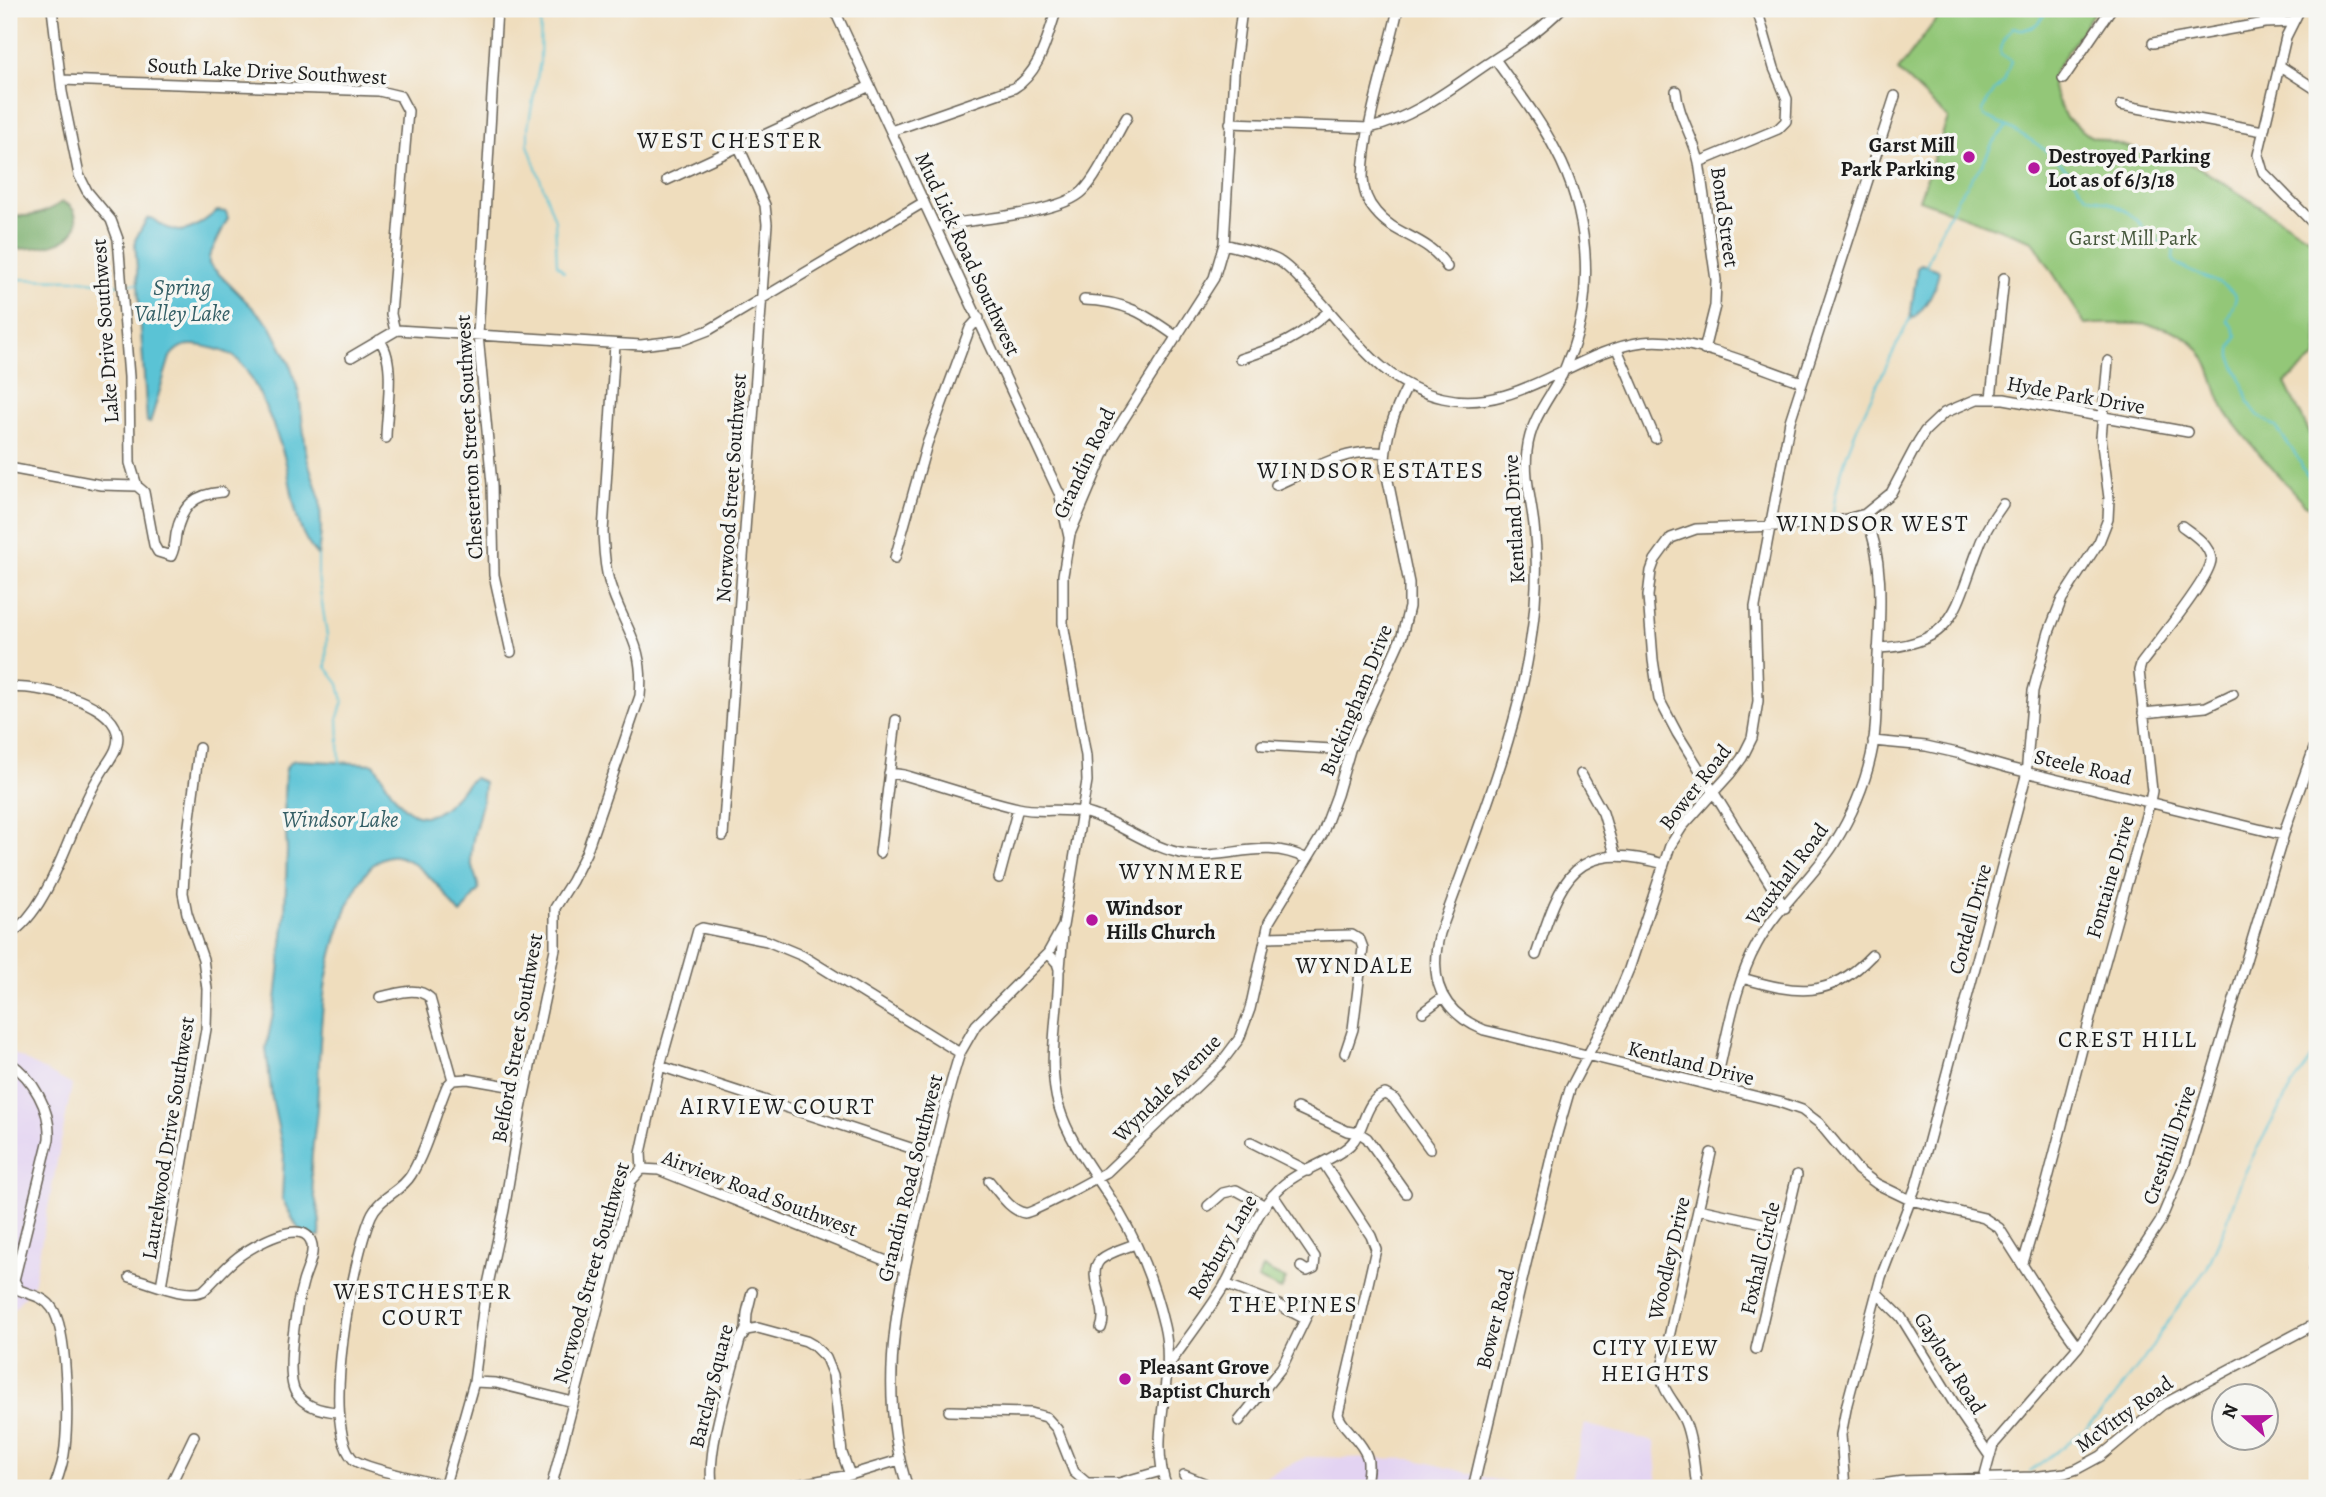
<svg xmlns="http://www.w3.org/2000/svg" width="2326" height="1497" font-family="Alegreya,serif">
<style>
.built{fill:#e3d3f2}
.green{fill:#93c778;stroke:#58724a;stroke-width:2}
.forest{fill:#76ac68;stroke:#496442;stroke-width:2}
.water{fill:#5ac3d5;stroke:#3b7078;stroke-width:2}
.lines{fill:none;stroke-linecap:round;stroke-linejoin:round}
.stream{stroke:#5ac3d5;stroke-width:2}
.minor-casing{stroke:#666054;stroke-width:12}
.minor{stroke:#fff;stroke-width:9}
.poi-dot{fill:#b5179e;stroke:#f6f6f2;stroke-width:2.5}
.labels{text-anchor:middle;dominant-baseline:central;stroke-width:7;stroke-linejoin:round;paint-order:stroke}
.street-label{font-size:21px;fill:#1c1c1c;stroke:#f6f6f2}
.poi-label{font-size:21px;font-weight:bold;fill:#1c1c1c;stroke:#f6f6f2;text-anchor:start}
.park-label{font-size:21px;fill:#46583c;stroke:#f6f6f2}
.neighbourhood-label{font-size:23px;letter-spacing:2px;fill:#1c1c1c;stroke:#f6f6f2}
.water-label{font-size:23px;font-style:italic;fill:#355f66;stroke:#f6f6f2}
</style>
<rect width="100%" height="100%" fill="#f6f6f2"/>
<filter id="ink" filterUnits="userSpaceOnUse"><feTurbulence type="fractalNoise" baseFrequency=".0143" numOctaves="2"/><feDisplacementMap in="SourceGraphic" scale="14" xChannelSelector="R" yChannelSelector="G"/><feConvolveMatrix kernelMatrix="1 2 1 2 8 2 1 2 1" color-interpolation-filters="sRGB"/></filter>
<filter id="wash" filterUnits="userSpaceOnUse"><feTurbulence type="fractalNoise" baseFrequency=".00686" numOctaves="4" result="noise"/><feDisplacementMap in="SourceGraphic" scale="28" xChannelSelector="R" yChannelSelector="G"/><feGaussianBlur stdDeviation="1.57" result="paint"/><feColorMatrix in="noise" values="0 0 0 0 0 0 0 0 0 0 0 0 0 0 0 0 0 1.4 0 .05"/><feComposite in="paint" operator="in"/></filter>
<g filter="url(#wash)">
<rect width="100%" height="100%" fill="#efddbd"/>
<path class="built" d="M 9,1051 L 72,1085 L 33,1285 L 9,1315 Z
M 1584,1424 L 1654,1442 L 1658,1488 L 1569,1488 Z
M 1306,1457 L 1413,1459 L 1527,1488 L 1241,1488 Z
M 2317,1477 L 2317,1488 L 2121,1488 L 2269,1482 Z"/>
<path class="green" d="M 1944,9 L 2096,9 L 2053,74 L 2052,88 L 2066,118 L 2090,136 L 2198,167 L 2317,243 L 2317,356 L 2285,383 L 2317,448 L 2317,510 L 2305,505 C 2281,477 2249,445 2228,415 C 2218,401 2215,381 2208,365 C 2185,314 2132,325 2085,324 L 2033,241 L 1919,200 L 1948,118 L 1898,71 Z
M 1263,1268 L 1286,1279 L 1281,1290 L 1258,1279 Z"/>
<path class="forest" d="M 62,202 C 70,205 74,208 76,217 C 82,248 29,249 9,249 L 9,213 C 26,221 48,212 62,202 Z"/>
<path class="water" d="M 217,211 L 226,212 L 228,218 L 209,257 L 209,264 L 270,325 L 290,364 L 299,393 L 307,458 L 320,499 L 321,532 L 318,556 C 292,529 294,490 284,456 C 277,433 253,369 233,356 C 226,351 212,348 203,346 C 188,344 179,344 170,357 L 150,423 L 147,422 L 135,240 L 147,219 L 152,218 C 178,241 193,230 217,211 Z
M 1921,264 L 1939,270 C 1937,287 1925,311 1910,320 L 1917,268 Z
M 294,760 L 374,764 C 388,783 406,830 437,812 C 452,804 461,788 474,778 L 484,782 C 485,808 470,833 471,859 C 471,869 478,879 479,890 C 470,898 468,907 461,914 C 452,907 448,897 441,889 C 431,878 414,861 400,857 C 357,843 329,958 325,988 C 319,1029 319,1069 317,1110 C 315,1131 311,1153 311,1173 C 312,1196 322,1212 320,1236 L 310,1239 L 297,1227 L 282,1199 L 284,1155 L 272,1099 L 266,1048 L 276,1000 L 285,916 L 287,850 L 284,801 L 285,773 L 287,766 Z"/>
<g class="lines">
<path class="stream" d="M 541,9 L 540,62 L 528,127 L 528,145 L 555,220 L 557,264 L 564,272
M 2047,9 C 2040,24 2030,34 2013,27 C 2007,35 1999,45 2001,55 L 2011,61 L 2004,82 L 1995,90 L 1982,110 L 1984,116 C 2015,129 2048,148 2070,173 C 2076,179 2080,190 2086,195 C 2091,198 2096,198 2101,200 C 2118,205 2142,218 2147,235 L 2156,241 L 2174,244 L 2173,260 C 2190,276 2217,277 2235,294 L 2236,298 L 2227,321 L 2233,327 L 2237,336 L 2231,349 L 2231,357 L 2244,386 L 2248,402 L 2258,415 L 2276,427 L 2300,461 L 2303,469 L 2317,490
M 1926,266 L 1939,234 L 1958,197 L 1983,163 L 1993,142 L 2007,127
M 9,279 L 81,280 L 119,285
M 125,284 L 137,284
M 1833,512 C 1839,449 1883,376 1910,318
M 318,556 L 318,577 L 327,636 L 326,667 L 339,684 L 343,701 L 338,717 L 340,765
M 2030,1471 L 2085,1430 L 2112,1400 L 2144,1359 L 2169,1319 L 2207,1268 L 2224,1230 L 2242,1179 L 2254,1154 L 2290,1089 L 2317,1051
M 2024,1488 L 2028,1483"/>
</g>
</g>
<g filter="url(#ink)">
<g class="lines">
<g class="minor-casing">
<path id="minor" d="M 52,9 L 62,92 L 79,175 L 87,191 L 111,220 L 118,239 L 129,377 L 130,463 L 137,486 L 144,492 L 154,545 L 158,552 L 171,556 C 175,548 175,542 176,534 C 182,506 194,494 222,492
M 497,9 L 478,335 L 492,484 L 494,575 L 511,652
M 834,9 L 1058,491 L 1068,501 L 1079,507
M 1398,9 C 1387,60 1364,126 1363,177 C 1363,190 1368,203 1376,212 C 1396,237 1428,236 1447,267
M 2300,9 L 2286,37 L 2258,155 L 2263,172 L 2312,222
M 2153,43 L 2265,23 L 2292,22
M 1495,59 C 1516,89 1539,118 1556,151 C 1588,211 1595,287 1572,351 C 1568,359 1566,367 1562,375 C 1548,400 1530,421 1527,451 C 1524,475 1531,500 1534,525 C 1537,551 1537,577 1535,604 C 1526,718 1478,826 1440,933 C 1428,977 1440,1012 1484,1030 L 1779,1102 L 1802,1110 L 1819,1123 L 1858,1170 L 1877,1184 L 1910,1200 L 1984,1218 L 1999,1228 L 2050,1308 L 2078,1347
M 2280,66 L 2317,90
M 2063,79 L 2111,9
M 61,80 L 379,91 L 400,96 L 408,111 L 391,314 L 395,331
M 1676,91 C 1678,116 1694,138 1699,162 L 1716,280 L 1715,306 L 1704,350
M 2121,105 L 2263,131
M 1230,123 L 1370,128 C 1415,117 1450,89 1487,64 C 1513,47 1540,31 1561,9
M 891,131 L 1014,88 C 1041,72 1047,36 1057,9
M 1699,162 L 1778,129 L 1786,121 L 1787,99 L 1774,68 L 1757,9
M 667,180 L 870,86
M 936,228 L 948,224 C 980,219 1061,213 1083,191 C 1099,175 1114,138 1127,117
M 1224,244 C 1242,249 1263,252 1279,261 C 1292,269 1304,284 1314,294 C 1354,337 1382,384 1443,398 C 1516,415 1574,351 1643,342 C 1690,336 1757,367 1802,382
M 1084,300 C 1125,301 1145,314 1177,337
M 379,340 C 397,359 386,412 386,438
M 1617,349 L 1655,438
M 351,357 L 397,330 L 641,345 L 683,340 L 709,330 L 924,202
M 1240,359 C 1279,347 1299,338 1329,311
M 1991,398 L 2004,278
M 9,468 L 101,485 L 137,486
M 1276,485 C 1310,470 1347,447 1385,453
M 1059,492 L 1069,537
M 895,558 L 927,444 L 970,328 L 979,318
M 1878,648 C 1954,645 1955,610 1977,552 C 1983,534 1992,519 2003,504
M 9,688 C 37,685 108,700 117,732 C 121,747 110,759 103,770 C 77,810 67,855 43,896 C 34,912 24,925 9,935
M 2143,713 L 2206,707 L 2233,694
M 1873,741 L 1926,746 L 1957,753 L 2009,768 L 2283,835
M 1262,745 L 1350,750
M 889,773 L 904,775 C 942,786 980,799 1018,808 C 1039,813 1060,808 1082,812 C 1116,819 1149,849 1186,854 C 1230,860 1263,837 1307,859
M 1581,774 L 1603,813 L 1615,854
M 723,836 L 767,224 L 765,205 L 739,147
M 880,853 L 896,720
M 999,878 L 1018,808
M 1785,908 L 1677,733 L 1659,699 L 1653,660 L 1648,596 L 1651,571 L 1655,560 L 1671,538 L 1696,529 L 1828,524 L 1865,514 L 1891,493 L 1918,442 L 1925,431 L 1944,413 L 1977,399 L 2004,399 L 2188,432
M 1265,937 L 1352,935 L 1360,940 L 1363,948 L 1353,1029 L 1345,1053
M 1048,953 L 1057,963 L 1059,969 C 1059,1012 1046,1066 1059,1107 C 1070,1145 1099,1178 1119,1212 C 1139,1246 1155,1287 1164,1326 C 1177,1380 1147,1435 1167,1488
M 1536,955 C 1561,879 1573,838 1664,864
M 1060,968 L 1063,933
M 1742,978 C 1798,994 1829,1000 1872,955
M 380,997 C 397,994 417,985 430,998 L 453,1080 L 447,1086 C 435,1114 427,1149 411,1175 C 401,1192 379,1197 371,1216 C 353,1259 320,1424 353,1459 C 363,1469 427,1481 445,1486
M 1423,1012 L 1443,997
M 9,1062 C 33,1078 51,1110 49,1139 L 14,1280 L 19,1290 C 31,1295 45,1297 52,1308 C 68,1330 68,1419 65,1447 C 64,1461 59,1475 54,1488
M 660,1066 L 932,1155
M 453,1080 L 468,1079 L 525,1089
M 1715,1087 C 1727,1040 1733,987 1757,944 C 1777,907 1812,879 1834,844 C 1851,817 1864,787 1871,756 C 1877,730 1876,703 1877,676 C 1879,623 1887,565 1865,514
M 1297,1108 L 1347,1131 L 1359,1133 L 1367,1138 L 1406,1193
M 1251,1142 L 1308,1171
M 1324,1164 L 1371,1236 L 1376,1249 L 1338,1414 C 1340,1422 1345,1426 1350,1432 C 1370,1454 1371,1460 1365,1488
M 642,1169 L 659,1170 L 904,1268
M 989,1181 C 998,1191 1010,1211 1025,1213 C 1031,1214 1096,1178 1107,1172 L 1221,1063 L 1239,1039 L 1250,1009 L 1269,922 L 1322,835 L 1337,795 L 1350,750 L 1402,636 L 1409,607 L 1409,583 L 1385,466 C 1385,436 1394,412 1408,385
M 1273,1195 L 1315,1257 L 1314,1268 L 1307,1271 L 1301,1267
M 1208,1206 L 1223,1193 L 1236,1190 L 1265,1206
M 1699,1209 L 1785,1228
M 2317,1256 L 2314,1271 L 2317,1288
M 2023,1263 L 2046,1186 L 2103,969 L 2150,801 L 2152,791 L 2139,671 L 2141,664 C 2154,646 2213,575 2211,559 C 2209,544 2193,534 2182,526
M 130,1277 C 150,1282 185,1299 203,1291 C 215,1280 225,1267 238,1257 C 251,1247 306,1214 312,1245 C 314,1257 306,1271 303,1282 C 297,1303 284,1375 296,1393 C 305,1407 323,1411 338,1412
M 1225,1284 L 1275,1303 L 1305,1319
M 161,1286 L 206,1029 L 207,989 L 203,959 L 187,913 L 183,893 L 185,856 L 199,748
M 1877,1293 L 1901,1317 L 1960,1413 L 1989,1455
M 1101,1328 C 1110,1308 1085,1275 1100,1260 C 1109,1252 1125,1248 1135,1244
M 746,1330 L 758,1328 L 806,1341 L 813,1345 L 826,1358 L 833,1375 L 842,1453 L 850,1475
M 1756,1349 L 1797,1175
M 1168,1366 C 1187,1339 1209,1311 1226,1283 C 1243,1252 1252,1215 1278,1190 C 1296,1170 1329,1164 1350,1145 C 1365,1131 1364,1099 1385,1094 L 1394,1099 L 1430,1149
M 474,1382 L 496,1383 L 573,1402
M 949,1411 L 1031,1413 L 1046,1417 L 1057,1429 L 1074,1472 L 1087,1483 L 1119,1483 L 1161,1471
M 1239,1421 L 1282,1367 L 1314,1301
M 1184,1475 L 1204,1483 L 1209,1488
M 1984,1478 L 1993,1445 L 2078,1347 L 2160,1222 L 2185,1163 L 2286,827 L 2317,740
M 169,1488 L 194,1436
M 444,1488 L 474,1382 L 484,1303 L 504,1210 L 521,1109 L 555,949 L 555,908 L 572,881 L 586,853 L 640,696 C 645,642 623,628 609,581 C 604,565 604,549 603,532 L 615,344
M 551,1488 L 631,1181 L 642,1169 L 641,1153 L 660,1066 L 698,930 L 702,928 L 767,941 L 803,956 L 960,1053
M 713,1488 C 704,1455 731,1376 740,1340 L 746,1330 L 747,1313 L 752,1292
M 780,1488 L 850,1475 L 899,1460
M 908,1488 C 873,1386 901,1278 927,1177 C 937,1136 947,1093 960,1053 L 976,1025 L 1048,953 L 1063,926 L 1087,781 L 1086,756 L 1063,623 L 1063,575 L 1070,534 L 1109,442 L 1214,278 L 1224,244 L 1234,73 L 1242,9
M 1473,1488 L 1555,1141 L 1570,1089 L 1614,1005 L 1629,969 L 1670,846 L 1682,827 L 1730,774 L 1742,758 L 1752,738 L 1758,701 L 1755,607 L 1790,421 L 1895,96
M 1697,1488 C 1694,1467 1693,1442 1685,1422 C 1677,1403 1662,1393 1661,1372 L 1711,1153
M 1845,1488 L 1841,1435 L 1847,1404 L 1881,1277 L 1916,1186 L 1928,1144 L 2026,776 L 2033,691 L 2049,632 L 2062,599 L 2099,542 L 2108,519 L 2109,498 L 2101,437 L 2108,361
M 1854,1488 L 1903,1481 L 2032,1477 L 2065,1473 L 2077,1469 L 2101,1456 L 2162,1405 L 2317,1323"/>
</g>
<use href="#minor" class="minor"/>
</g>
</g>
<g class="poi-dot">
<circle cx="1969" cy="157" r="7"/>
<circle cx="2034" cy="168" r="7"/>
<circle cx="1092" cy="920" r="7"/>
<circle cx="1125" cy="1379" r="7"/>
</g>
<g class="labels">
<g class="street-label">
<text transform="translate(267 71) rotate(3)">South Lake Drive Southwest</text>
<text transform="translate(1725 217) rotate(82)">Bond Street</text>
<text transform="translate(968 254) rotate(65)">Mud Lick Road Southwest</text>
<text transform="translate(105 331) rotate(-94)">Lake Drive Southwest</text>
<text transform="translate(2076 395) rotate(10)">Hyde Park Drive</text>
<text transform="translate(469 437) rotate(-93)">Chesterton Street Southwest</text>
<text transform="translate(1084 463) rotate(-65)">Grandin Road</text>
<text transform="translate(731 488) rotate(-86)">Norwood Street Southwest</text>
<text transform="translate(1514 519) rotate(-93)">Kentland Drive</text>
<text transform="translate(1356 700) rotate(-68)">Buckingham Drive</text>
<text transform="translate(2083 767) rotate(13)">Steele Road</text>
<text transform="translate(1695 787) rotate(-52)">Bower Road</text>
<text transform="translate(1787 874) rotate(-53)">Vauxhall Road</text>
<text transform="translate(2110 877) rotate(-74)">Fontaine Drive</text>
<text transform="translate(1970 919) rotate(-75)">Cordell Drive</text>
<text transform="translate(517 1038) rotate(-80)">Belford Street Southwest</text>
<text transform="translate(1691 1063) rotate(14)">Kentland Drive</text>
<text transform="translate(1167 1088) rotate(-45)">Wyndale Avenue</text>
<text transform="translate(168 1138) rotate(-81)">Laurelwood Drive Southwest</text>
<text transform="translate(2169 1145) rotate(-71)">Cresthill Drive</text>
<text transform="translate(910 1178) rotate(-76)">Grandin Road Southwest</text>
<text transform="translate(760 1193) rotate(21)">Airview Road Southwest</text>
<text transform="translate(1222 1247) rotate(-60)">Roxbury Lane</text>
<text transform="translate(1669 1258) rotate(-77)">Woodley Drive</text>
<text transform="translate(1760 1258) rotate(-77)">Foxhall Circle</text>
<text transform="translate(591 1273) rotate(-74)">Norwood Street Southwest</text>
<text transform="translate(1495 1319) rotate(-76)">Bower Road</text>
<text transform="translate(1950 1363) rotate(58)">Gaylord Road</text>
<text transform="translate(711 1386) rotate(-76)">Barclay Square</text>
<text transform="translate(2124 1414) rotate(-36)">McVitty Road</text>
</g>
<g class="poi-label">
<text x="1955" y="145" text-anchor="end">Garst Mill<tspan x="1955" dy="24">Park Parking</tspan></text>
<text x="2048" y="156">Destroyed Parking<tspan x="2048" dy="24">Lot as of 6/3/18</tspan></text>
<text x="1106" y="908">Windsor<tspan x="1106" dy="24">Hills Church</tspan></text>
<text x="1139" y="1367">Pleasant Grove<tspan x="1139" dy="24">Baptist Church</tspan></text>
</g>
<g class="park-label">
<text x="2133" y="238">Garst Mill Park</text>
</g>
<g class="neighbourhood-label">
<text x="730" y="140">WEST CHESTER</text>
<text x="1371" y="470">WINDSOR ESTATES</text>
<text x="1873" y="523">WINDSOR WEST</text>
<text x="1182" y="871">WYNMERE</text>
<text x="1355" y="965">WYNDALE</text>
<text x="2128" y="1039">CREST HILL</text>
<text x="778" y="1106">AIRVIEW COURT</text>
<text x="423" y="1291">WESTCHESTER<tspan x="423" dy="26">COURT</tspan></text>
<text x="1294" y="1304">THE PINES</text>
<text x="1656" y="1347">CITY VIEW<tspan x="1656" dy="26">HEIGHTS</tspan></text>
</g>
<g class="water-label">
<text x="182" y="287">Spring<tspan x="182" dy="26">Valley Lake</tspan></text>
<text x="340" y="819">Windsor Lake</text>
</g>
</g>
<rect width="2326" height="1497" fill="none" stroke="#f6f6f2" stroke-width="35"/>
<g transform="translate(2245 1417) rotate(291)"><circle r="33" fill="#f6f6f2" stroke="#9f9f9c" stroke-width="2"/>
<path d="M0-5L12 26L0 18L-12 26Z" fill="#b5179e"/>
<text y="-10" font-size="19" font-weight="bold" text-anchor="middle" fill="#1c1c1c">N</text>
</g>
</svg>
